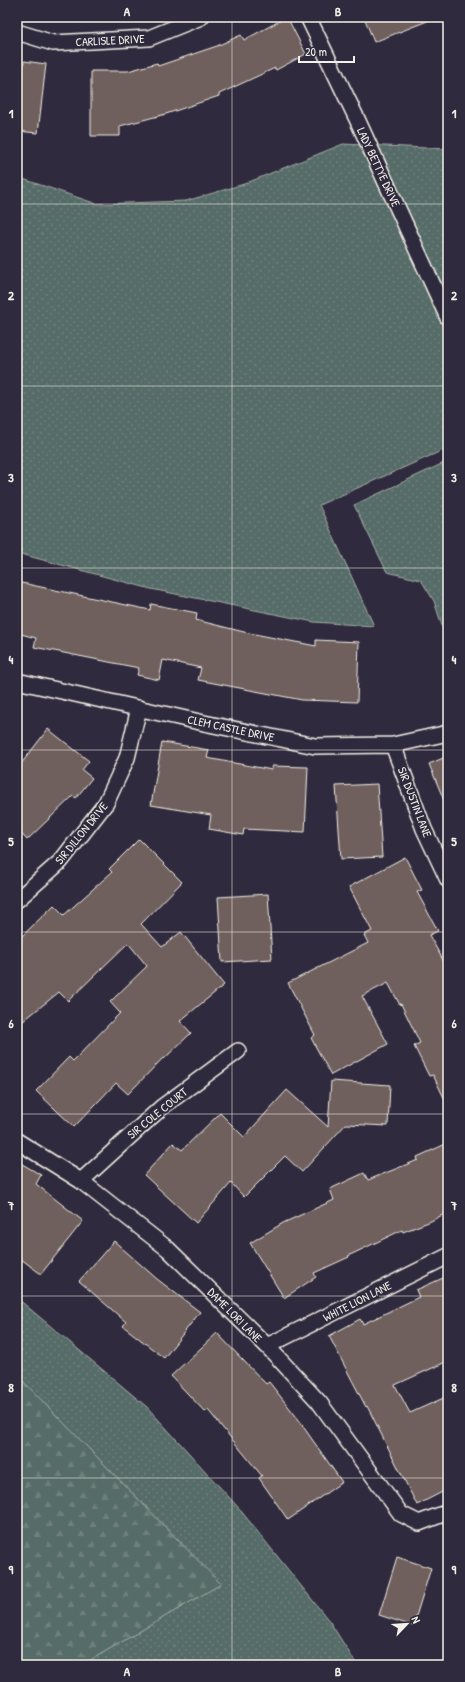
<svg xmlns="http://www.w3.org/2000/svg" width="465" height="1682" font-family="'Patrick Hand',sans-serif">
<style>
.green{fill:url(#green-dots);stroke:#a6aea8}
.forest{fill:url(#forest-firs);stroke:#a6aea8}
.building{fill:#6f605d;stroke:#f4f1e8}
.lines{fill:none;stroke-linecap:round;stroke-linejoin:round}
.minor-casing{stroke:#f4f1e8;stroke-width:18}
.minor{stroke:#2f2a3d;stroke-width:15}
.grid{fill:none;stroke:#f4f1e8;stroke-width:1;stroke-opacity:0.55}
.labels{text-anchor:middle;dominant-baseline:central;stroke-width:3.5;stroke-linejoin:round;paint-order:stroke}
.street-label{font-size:12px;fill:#f4f1e8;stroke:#2f2a3d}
.neatline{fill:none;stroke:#f4f1e8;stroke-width:1.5}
.grid-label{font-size:13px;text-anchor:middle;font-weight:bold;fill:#f4f1e8}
</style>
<defs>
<pattern id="green-dots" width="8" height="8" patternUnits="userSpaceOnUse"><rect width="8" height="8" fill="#576c67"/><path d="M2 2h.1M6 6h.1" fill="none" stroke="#70817d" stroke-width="1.8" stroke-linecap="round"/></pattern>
<pattern id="forest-firs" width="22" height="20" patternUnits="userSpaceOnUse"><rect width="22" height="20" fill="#576c67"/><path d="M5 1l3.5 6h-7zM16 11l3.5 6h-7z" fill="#70817d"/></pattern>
</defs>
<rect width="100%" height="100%" fill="#2f2a3d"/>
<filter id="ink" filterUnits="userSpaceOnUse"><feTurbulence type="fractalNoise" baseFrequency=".025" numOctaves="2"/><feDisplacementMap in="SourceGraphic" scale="8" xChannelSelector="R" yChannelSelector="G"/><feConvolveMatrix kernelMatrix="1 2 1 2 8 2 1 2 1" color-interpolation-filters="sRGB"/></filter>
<g filter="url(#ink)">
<path class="green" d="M 343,144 L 448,149 L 448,448 L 319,505 L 374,626 L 314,622 L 151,589 L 17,553 L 17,177 L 97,204 L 186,201 L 244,184 Z
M 448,461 L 448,634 L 445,635 L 434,601 L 421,580 L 387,572 L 354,505 Z
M 17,1298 L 147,1407 L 237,1506 L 330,1622 L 357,1665 L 17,1665 Z"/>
<path class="forest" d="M 17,1375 L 221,1584 L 82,1665 L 17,1665 Z"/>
<path class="building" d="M 287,17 L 306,54 L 276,70 L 275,68 L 219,94 L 219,96 L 166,114 L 120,126 L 120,136 L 91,136 L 91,71 L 128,71 L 157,63 L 158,66 L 217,46 L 241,35 L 244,40 Z
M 364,17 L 435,17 L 435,18 L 374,42 Z
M 24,61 L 46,64 L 38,133 L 17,131 L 17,118 Z
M 17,582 L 150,610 L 151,604 L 197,613 L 196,620 L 244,632 L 316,646 L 316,640 L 359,642 L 357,702 L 302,700 L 198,680 L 201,668 L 163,660 L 159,680 L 137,675 L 139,668 L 34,647 L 36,638 L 17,633 Z
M 48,729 L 89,761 L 82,770 L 92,778 L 76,798 L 73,796 L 27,840 L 17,829 L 17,769 Z
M 162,742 L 209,750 L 207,758 L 272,770 L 272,766 L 308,767 L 305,832 L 244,829 L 243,835 L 209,829 L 211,815 L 151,805 Z
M 448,756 L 448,810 L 429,764 Z
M 377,784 L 382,857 L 341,859 L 336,786 Z
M 139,839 L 182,882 L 141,924 L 162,947 L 181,932 L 224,985 L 180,1021 L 191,1033 L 164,1059 L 163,1058 L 128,1094 L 116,1083 L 74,1127 L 36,1091 L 69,1057 L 73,1061 L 120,1013 L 110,1002 L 147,966 L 128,943 L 68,1001 L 59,992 L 17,1026 L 17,941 L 54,905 L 64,915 L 112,872 L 109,869 Z
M 405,857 L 422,890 L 417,892 L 438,931 L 429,935 L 448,969 L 448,1106 L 433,1075 L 429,1076 L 414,1046 L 420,1043 L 401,1004 L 400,1005 L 388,983 L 362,996 L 388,1044 L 331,1075 L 311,1038 L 315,1035 L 288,983 L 368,943 L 364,935 L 372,931 L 349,887 Z
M 268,894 L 272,959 L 222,962 L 218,897 Z
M 331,1081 L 390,1085 L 388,1126 L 346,1124 L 302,1172 L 285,1156 L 244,1197 L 231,1183 L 196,1223 L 144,1175 L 173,1143 L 182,1150 L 220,1113 L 244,1137 L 287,1090 L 328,1127 Z
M 448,1143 L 448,1212 L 431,1221 L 403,1232 L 402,1230 L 348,1256 L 349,1257 L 314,1273 L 316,1277 L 284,1298 L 250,1243 L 283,1223 L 334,1200 L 330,1189 L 364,1173 L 368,1180 L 418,1160 L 417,1157 Z
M 17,1161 L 41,1175 L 36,1184 L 83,1221 L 41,1274 L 17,1256 Z
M 114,1241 L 157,1279 L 200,1312 L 164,1358 L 123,1326 L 126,1322 L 79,1281 Z
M 443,1278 L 448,1289 L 448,1361 L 395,1385 L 410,1413 L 448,1396 L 448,1489 L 417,1505 L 367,1406 L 366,1407 L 329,1336 L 360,1319 L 363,1324 L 419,1297 L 416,1290 Z
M 217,1333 L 266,1384 L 269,1382 L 303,1425 L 302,1425 L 342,1482 L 288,1520 L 259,1478 L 262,1476 L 208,1410 L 205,1412 L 171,1376 Z
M 397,1557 L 431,1568 L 413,1626 L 379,1615 Z"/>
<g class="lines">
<g class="minor-casing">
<path id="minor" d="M 308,17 L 357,119 L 448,318
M 17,32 L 53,43 L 149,38 L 201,17
M 17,681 L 204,723 L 315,746 L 393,745 L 448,733
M 393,745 L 424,829 L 448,880
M 17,900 L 61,861 L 106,803 L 127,758 L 139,708
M 17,1141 L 81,1181 L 168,1249 L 267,1346 L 319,1402 L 401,1514 L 419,1523 L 448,1512
M 81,1181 L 162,1107 L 238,1051
M 267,1346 L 448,1256"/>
</g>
<use href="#minor" class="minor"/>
</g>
</g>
<path class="grid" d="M 232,17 L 232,1665M 17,204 L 448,204M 17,386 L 448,386M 17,568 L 448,568M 17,750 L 448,750M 17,932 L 448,932M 17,1114 L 448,1114M 17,1296 L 448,1296M 17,1478 L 448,1478"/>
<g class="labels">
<g class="street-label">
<text transform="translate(110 40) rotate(-3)">CARLISLE DRIVE</text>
<text transform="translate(379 167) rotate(65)">LADY BETTYE DRIVE</text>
<text transform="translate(231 728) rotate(12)">CLEM CASTLE DRIVE</text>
<text transform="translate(415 802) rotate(69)">SIR DUSTIN LANE</text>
<text transform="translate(81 833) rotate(-51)">SIR DILLON DRIVE</text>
<text transform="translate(157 1113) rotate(-39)">SIR COLE COURT</text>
<text transform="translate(357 1301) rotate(-27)">WHITE LION LANE</text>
<text transform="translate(235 1315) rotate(45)">DAME LORI LANE</text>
</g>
</g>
<rect width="465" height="1682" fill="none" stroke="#2f2a3d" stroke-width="44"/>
<g transform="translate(407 1624) rotate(65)" stroke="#2f2a3d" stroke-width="3" paint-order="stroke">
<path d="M0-3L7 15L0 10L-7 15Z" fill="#f4f1e8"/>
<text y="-6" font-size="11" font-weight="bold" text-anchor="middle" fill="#f4f1e8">N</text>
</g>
<path d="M299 56v6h55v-6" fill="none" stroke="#f4f1e8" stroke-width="2"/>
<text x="305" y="56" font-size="12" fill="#f4f1e8" stroke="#2f2a3d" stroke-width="3" paint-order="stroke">20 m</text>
<rect x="22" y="22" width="421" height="1638" class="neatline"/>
<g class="grid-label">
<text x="127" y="16">A</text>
<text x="338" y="16">B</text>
<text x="11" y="118">1</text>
<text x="454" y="118">1</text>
<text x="11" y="300">2</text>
<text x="454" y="300">2</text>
<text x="11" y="482">3</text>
<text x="454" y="482">3</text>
<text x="11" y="664">4</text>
<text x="454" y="664">4</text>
<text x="11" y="846">5</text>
<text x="454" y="846">5</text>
<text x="11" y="1028">6</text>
<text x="454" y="1028">6</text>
<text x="11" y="1210">7</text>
<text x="454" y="1210">7</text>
<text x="11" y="1392">8</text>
<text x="454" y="1392">8</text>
<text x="11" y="1574">9</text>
<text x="454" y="1574">9</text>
<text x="127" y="1676">A</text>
<text x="338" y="1676">B</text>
</g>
</svg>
